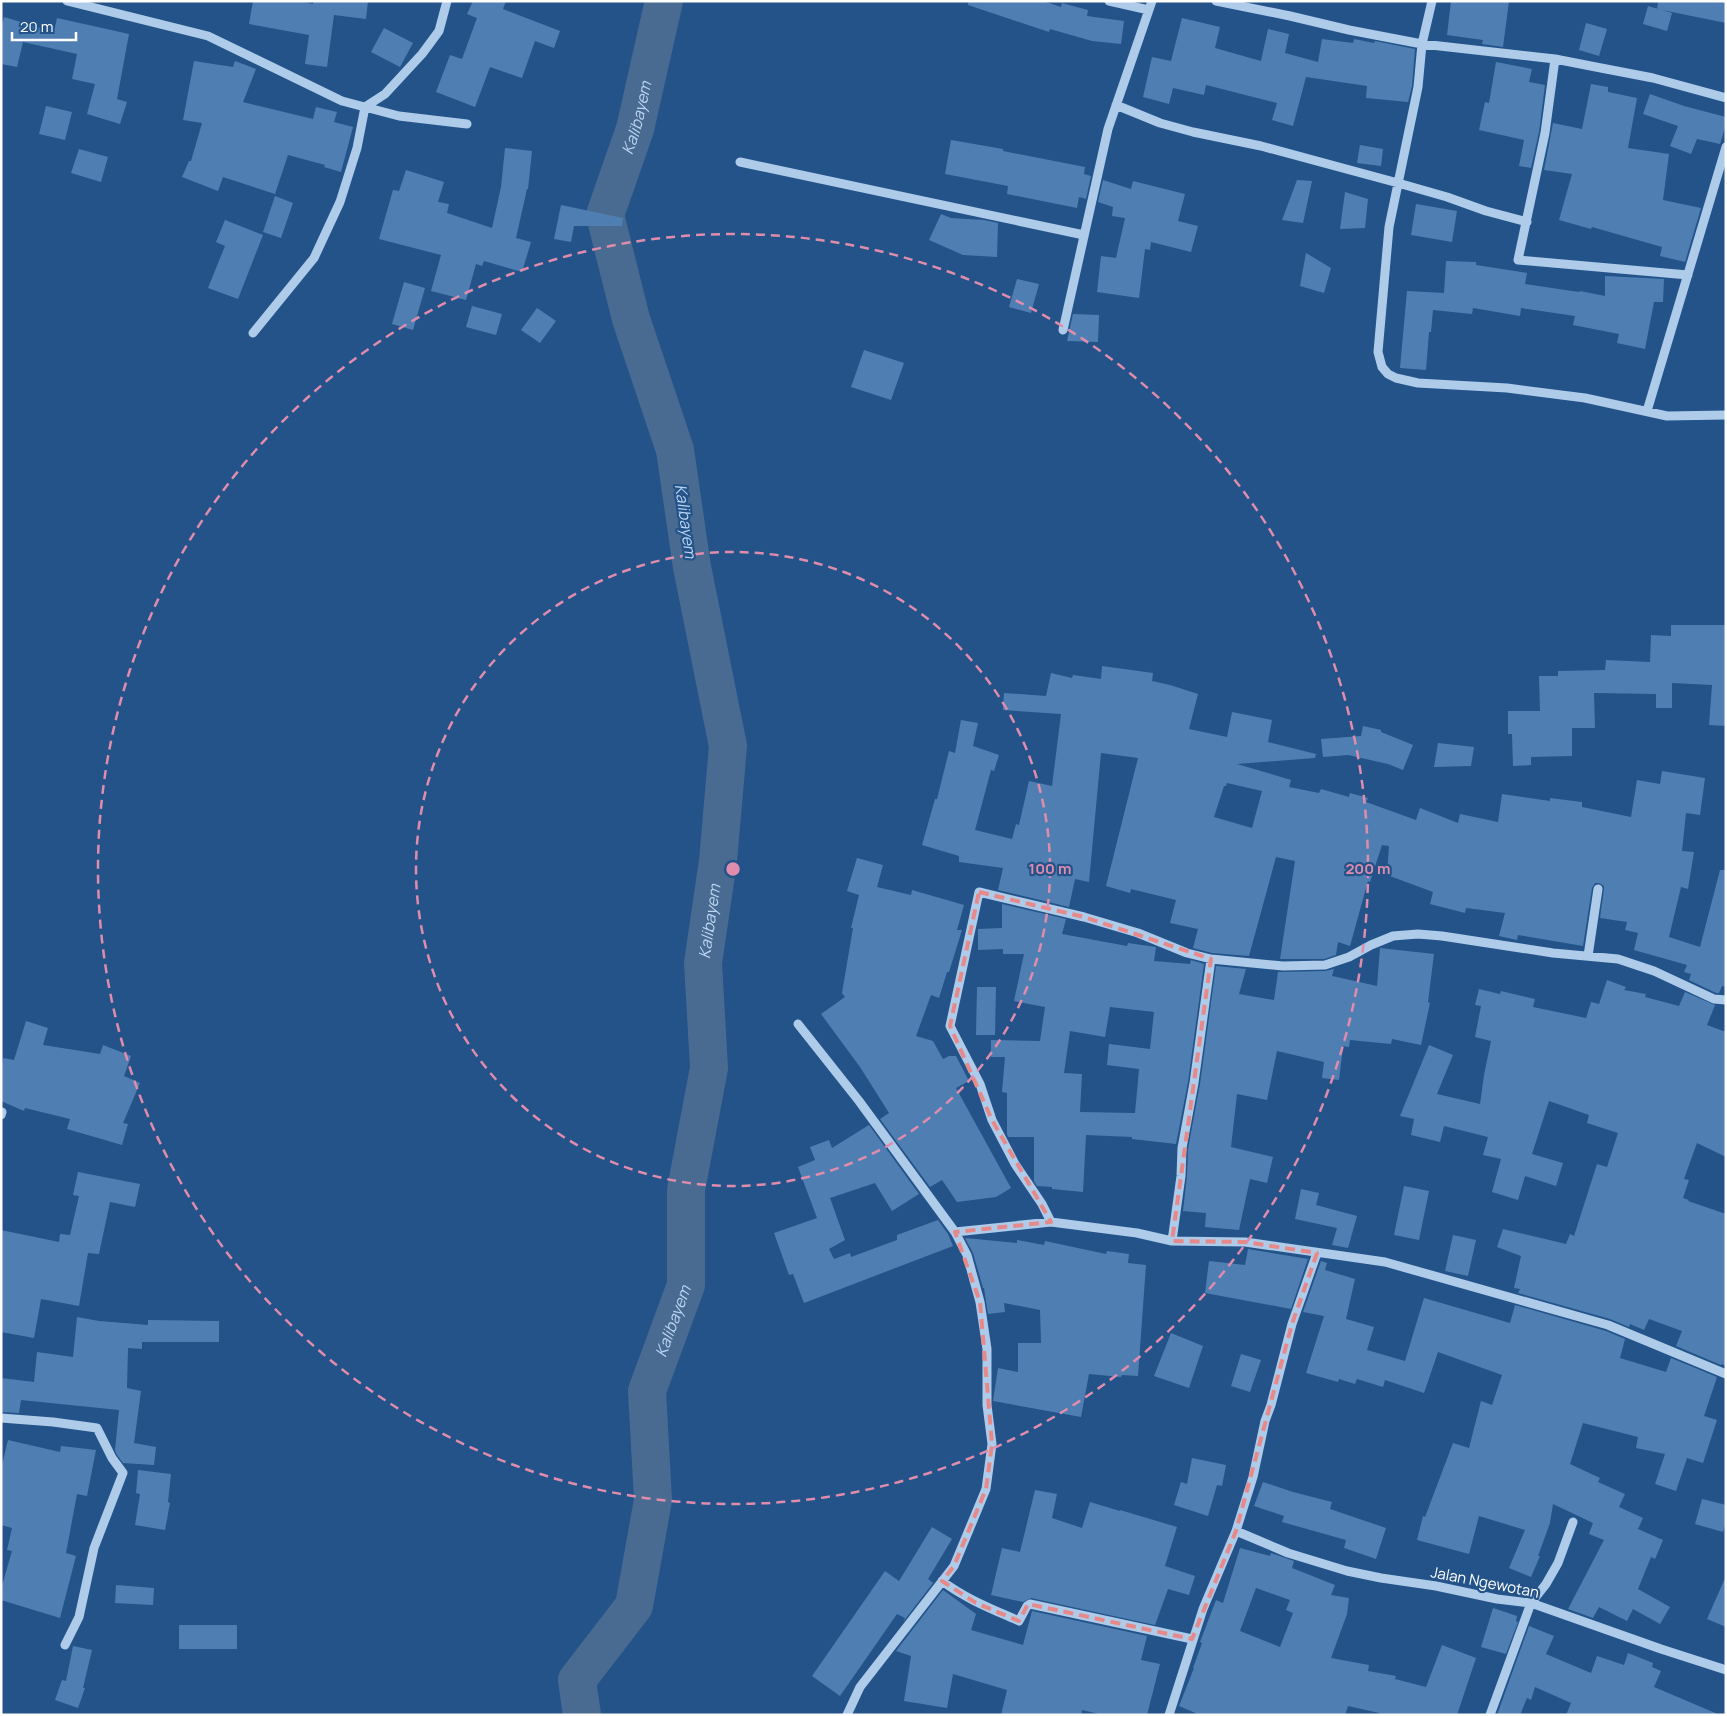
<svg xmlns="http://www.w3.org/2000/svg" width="1727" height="1716" font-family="Manrope,sans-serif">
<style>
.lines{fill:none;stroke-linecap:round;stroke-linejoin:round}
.river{stroke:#496b91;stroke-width:38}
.building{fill:#4f7fb2;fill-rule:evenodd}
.minor{stroke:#aecbea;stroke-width:9}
.marked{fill:none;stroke:#e88989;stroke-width:4;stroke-dasharray:10 6;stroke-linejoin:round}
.ring{fill:none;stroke:#e08cad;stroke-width:2.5;stroke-dasharray:9 6}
.labels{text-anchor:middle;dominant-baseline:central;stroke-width:4.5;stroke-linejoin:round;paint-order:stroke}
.street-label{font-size:15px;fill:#fff;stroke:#235389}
.water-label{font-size:16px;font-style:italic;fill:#bad5f1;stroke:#235389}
.centre{fill:#e08cad;stroke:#235389;stroke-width:2.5}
.ring-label{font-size:15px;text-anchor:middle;font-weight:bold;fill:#e08cad;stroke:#235389;stroke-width:4.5;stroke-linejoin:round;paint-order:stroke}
</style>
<rect width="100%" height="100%" fill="#235389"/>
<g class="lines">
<path class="river" id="s1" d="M 582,1715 L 577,1680 L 634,1606 L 653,1500 L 647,1391 L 686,1285 L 686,1190 L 709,1068 L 703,963 L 718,861 L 728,746 L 692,567 L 675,450 L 631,319 L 605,215 L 635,129 L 664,1"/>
</g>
<path class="building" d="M 253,1 L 299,1 L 313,4 L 313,1 L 368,1 L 366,19 L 334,15 L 327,67 L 305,64 L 309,35 L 249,24 Z
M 473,1 L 506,1 L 503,9 L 560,31 L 554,48 L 535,41 L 522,78 L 490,67 L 475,107 L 436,92 L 450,55 L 462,59 L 477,18 L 467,14 Z
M 968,1 L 1043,1 L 1061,7 L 1062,3 L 1088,10 L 1087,16 L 1124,21 L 1121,44 L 1092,41 L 1050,29 L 1049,32 L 968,5 Z
M 1451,1 L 1509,1 L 1503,47 L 1482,44 L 1483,40 L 1447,35 Z
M 1658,1 L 1726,1 L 1726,23 L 1657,9 Z
M 1648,6 L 1672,13 L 1667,31 L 1643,24 Z
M 4,17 L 54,32 L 57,18 L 129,34 L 117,99 L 127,102 L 120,124 L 87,114 L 95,84 L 72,79 L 77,54 L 23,42 L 17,67 L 1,64 L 1,28 Z
M 1182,18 L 1220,27 L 1215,48 L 1261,61 L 1268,29 L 1289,34 L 1285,53 L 1318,62 L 1322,39 L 1353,43 L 1354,39 L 1374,43 L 1375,41 L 1415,49 L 1412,86 L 1408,102 L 1366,98 L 1367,86 L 1306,77 L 1293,126 L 1272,120 L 1277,103 L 1206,85 L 1204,95 L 1173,88 L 1169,104 L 1143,97 L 1152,57 L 1171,61 Z
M 1586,23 L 1607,29 L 1599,56 L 1579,50 Z
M 384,28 L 413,43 L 400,67 L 371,52 Z
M 194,61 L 233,67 L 235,61 L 256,69 L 243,102 L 313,119 L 316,107 L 337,112 L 334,122 L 353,127 L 341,172 L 324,167 L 325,165 L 288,155 L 275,194 L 223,177 L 218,191 L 182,177 L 189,161 L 191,161 L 202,123 L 183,120 Z
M 1496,62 L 1532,69 L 1529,82 L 1545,85 L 1539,132 L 1531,168 L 1519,166 L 1524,140 L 1479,130 L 1485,102 L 1489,103 Z
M 1591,84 L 1608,87 L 1608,92 L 1637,98 L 1628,148 L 1669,154 L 1663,200 L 1701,208 L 1685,262 L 1660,256 L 1662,247 L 1592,227 L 1591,229 L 1559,220 L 1572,174 L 1544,170 L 1553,123 L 1582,129 Z
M 1650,94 L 1684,106 L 1726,117 L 1726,124 L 1720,144 L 1697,139 L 1691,154 L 1670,146 L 1678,126 L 1643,114 Z
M 46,106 L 72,112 L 65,140 L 39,134 Z
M 951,140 L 1003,149 L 1003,151 L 1085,167 L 1084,174 L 1091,176 L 1086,199 L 1079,197 L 1077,208 L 1007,194 L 1008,186 L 945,174 Z
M 1360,145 L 1383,149 L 1381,166 L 1357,163 Z
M 505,148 L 532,151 L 528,189 L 527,189 L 516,238 L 531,242 L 522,272 L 484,261 L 482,266 L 476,264 L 466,300 L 431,291 L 441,255 L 379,239 L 393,190 L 399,191 L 406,170 L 444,182 L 438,202 L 449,204 L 447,213 L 492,228 L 501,187 Z
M 79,149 L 108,157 L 101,182 L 71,173 Z
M 1103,180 L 1131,189 L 1133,181 L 1185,194 L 1178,221 L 1198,226 L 1191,252 L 1151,242 L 1150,250 L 1145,249 L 1139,298 L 1097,292 L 1101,256 L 1116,258 L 1125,218 L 1112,216 L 1113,207 L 1098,202 Z
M 1297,180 L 1312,181 L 1303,223 L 1282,220 Z
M 1345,192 L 1368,199 L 1365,228 L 1340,229 Z
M 275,196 L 293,203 L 281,238 L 263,232 Z
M 1416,204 L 1457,211 L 1452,242 L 1411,235 Z
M 561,205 L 623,218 L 622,226 L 574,226 L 571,242 L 554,239 Z
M 941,214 L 951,218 L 984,220 L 998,223 L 997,257 L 963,255 L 929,240 Z
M 225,220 L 263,235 L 238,299 L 208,288 L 225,246 L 216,242 Z
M 1306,253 L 1331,268 L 1324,293 L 1300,286 Z
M 1446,261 L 1476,262 L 1476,265 L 1527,273 L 1525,284 L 1579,292 L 1580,291 L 1605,296 L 1605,276 L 1664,279 L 1663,302 L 1654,302 L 1645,349 L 1617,343 L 1619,334 L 1573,325 L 1575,316 L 1521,308 L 1520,316 L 1473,308 L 1472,314 L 1433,310 L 1431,332 L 1429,332 L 1426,370 L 1400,368 L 1407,291 L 1444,293 Z
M 1017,279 L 1039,284 L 1031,313 L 1009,307 Z
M 404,282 L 425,288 L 413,330 L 392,324 Z
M 472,306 L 502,314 L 496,335 L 466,327 Z
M 537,308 L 556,321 L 540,343 L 521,330 Z
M 1073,314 L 1099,315 L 1098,342 L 1067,341 Z
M 864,350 L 904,363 L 891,400 L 851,387 Z
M 1671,625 L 1726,625 L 1726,726 L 1709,725 L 1712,685 L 1672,683 L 1672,708 L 1656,708 L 1656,694 L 1594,693 L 1595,728 L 1572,728 L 1572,756 L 1531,757 L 1531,765 L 1513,766 L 1512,734 L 1508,734 L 1508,711 L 1540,711 L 1539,676 L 1558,676 L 1558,671 L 1605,670 L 1606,660 L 1650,662 L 1651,635 L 1671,636 Z
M 1102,666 L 1153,673 L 1152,681 L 1170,685 L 1198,694 L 1189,729 L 1227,737 L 1232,712 L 1272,720 L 1268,742 L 1316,754 L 1315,758 L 1237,764 L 1291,780 L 1289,787 L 1319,793 L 1321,789 L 1349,797 L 1350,793 L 1368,798 L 1366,802 L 1416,820 L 1420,808 L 1458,823 L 1460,814 L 1498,822 L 1502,794 L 1550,801 L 1550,798 L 1582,802 L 1582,807 L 1631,817 L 1637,780 L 1660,784 L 1662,771 L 1705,778 L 1700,815 L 1686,813 L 1682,851 L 1694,852 L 1688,889 L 1681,887 L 1669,937 L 1700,947 L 1720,870 L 1726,870 L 1726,987 L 1722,986 L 1719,993 L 1716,993 L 1689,980 L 1691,974 L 1684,972 L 1687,965 L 1634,950 L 1638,933 L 1625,930 L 1627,922 L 1600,918 L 1604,889 L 1604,886 L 1599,883 L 1595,883 L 1592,888 L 1583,946 L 1518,935 L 1517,940 L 1499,936 L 1505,913 L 1466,908 L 1465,913 L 1430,904 L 1433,892 L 1387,875 L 1389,846 L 1382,845 L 1370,882 L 1368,881 L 1350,946 L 1338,942 L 1336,955 L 1324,959 L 1280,959 L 1295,861 L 1276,857 L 1249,956 L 1212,953 L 1193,948 L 1198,929 L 1170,923 L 1176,900 L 1131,889 L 1130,893 L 1106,886 L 1138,758 L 1101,753 L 1089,882 L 1075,879 L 1069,907 L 998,890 L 1003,868 L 959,862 L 959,856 L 922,845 L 935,799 L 937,799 L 949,751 L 955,753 L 961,720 L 978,723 L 973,746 L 999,755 L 994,771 L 991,770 L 975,830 L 1012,839 L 1016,824 L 1019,825 L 1029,781 L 1052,786 L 1061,714 L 1003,710 L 1004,693 L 1046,696 L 1051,673 L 1072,678 L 1073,675 L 1101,679 ZM 1227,783 L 1262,791 L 1252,828 L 1214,817 L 1224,786 L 1226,786 Z
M 1363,726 L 1381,730 L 1381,732 L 1413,745 L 1403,770 L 1388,764 L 1348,755 L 1323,757 L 1321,739 L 1361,736 Z
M 1438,743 L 1474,747 L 1471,766 L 1434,767 Z
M 857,858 L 883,865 L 877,887 L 911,895 L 912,890 L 964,905 L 957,930 L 962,930 L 949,972 L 947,972 L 939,998 L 931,995 L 916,1036 L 933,1041 L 943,1059 L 949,1056 L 956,1056 L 969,1081 L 956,1088 L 1011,1188 L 996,1197 L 957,1202 L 942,1180 L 930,1187 L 880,1119 L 889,1113 L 860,1067 L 821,1014 L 845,997 L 842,993 L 853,928 L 851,928 L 859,895 L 847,891 Z
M 1002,904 L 1066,919 L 1062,934 L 1127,946 L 1128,943 L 1156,947 L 1154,961 L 1190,964 L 1191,960 L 1204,964 L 1188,1082 L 1176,1144 L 1132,1139 L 1132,1137 L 1086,1135 L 1083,1192 L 1052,1189 L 1052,1187 L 1037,1186 L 1034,1181 L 1034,1137 L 1008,1137 L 1007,1134 L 1007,1093 L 1002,1092 L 1005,1057 L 991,1057 L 991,1040 L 1040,1041 L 1045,1007 L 1014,1001 L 1024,954 L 1003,954 L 1003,949 L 978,950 L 978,929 L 1002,928 ZM 1110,1007 L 1154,1012 L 1150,1049 L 1109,1044 L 1107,1065 L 1139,1069 L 1135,1113 L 1080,1112 L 1082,1074 L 1064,1073 L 1070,1031 L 1105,1037 Z
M 1380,948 L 1434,954 L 1428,1002 L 1430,1003 L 1421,1045 L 1392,1039 L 1391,1044 L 1350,1040 L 1349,1047 L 1343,1046 L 1339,1080 L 1322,1078 L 1324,1062 L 1277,1051 L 1267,1100 L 1237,1094 L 1231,1147 L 1273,1157 L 1267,1183 L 1250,1179 L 1239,1230 L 1205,1227 L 1206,1213 L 1183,1211 L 1187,1176 L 1188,1149 L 1200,1084 L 1216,966 L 1246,969 L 1239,994 L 1274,1000 L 1278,972 L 1325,971 L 1334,969 L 1332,976 L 1377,986 Z
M 1607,980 L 1626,987 L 1624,990 L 1646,994 L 1645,997 L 1679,1006 L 1685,992 L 1715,1005 L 1707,1025 L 1726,1032 L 1726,1157 L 1697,1143 L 1684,1179 L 1689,1180 L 1683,1198 L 1689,1200 L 1688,1201 L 1726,1214 L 1726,1366 L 1722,1364 L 1721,1365 L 1676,1346 L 1682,1331 L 1649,1319 L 1644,1330 L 1630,1324 L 1629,1327 L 1610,1319 L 1518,1293 L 1520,1289 L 1514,1288 L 1521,1256 L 1497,1247 L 1503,1229 L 1566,1244 L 1570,1234 L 1574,1236 L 1597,1164 L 1607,1167 L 1618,1133 L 1587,1123 L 1589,1115 L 1549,1101 L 1532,1154 L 1563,1163 L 1556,1186 L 1525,1176 L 1518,1200 L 1492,1192 L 1501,1159 L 1483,1155 L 1488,1137 L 1444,1126 L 1440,1142 L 1411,1135 L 1414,1119 L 1400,1116 L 1429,1045 L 1453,1055 L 1437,1094 L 1480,1104 L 1484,1075 L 1491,1041 L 1475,1037 L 1481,1006 L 1475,1005 L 1479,989 L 1500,994 L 1501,991 L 1535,999 L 1533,1007 L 1586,1018 L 1591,1002 L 1599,1004 Z
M 977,987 L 996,987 L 995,1035 L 976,1035 Z
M 26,1021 L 48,1028 L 43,1045 L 100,1054 L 103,1045 L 131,1056 L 124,1076 L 140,1083 L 123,1123 L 128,1124 L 122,1145 L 67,1129 L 70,1119 L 25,1108 L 24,1111 L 1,1101 L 1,1072 L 3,1058 L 14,1060 Z
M 869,1125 L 919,1194 L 892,1211 L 875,1183 L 830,1198 L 845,1240 L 829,1249 L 834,1259 L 850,1253 L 851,1257 L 897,1240 L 897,1235 L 938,1220 L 948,1234 L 953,1246 L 804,1303 L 793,1274 L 789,1275 L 774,1233 L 817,1218 L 798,1167 L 815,1160 L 810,1147 L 829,1140 L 832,1148 Z
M 78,1172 L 140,1184 L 135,1207 L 110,1202 L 99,1254 L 88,1253 L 79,1306 L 41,1299 L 34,1338 L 1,1332 L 1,1230 L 59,1242 L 60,1234 L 70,1235 L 79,1196 L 73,1195 Z
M 1404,1186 L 1429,1191 L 1419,1240 L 1394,1235 Z
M 1301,1189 L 1319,1193 L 1316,1205 L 1357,1216 L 1348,1248 L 1332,1245 L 1337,1228 L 1295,1219 Z
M 1453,1235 L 1476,1240 L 1468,1276 L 1445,1271 Z
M 965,1238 L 1017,1243 L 1017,1240 L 1044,1245 L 1045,1241 L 1106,1254 L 1107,1251 L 1129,1254 L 1128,1263 L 1146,1265 L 1138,1376 L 1122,1375 L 1121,1377 L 1089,1374 L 1081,1417 L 993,1401 L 998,1368 L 1018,1372 L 1018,1343 L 1041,1343 L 1040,1310 L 1004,1303 L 1005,1312 L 988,1314 L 984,1288 L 983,1288 L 973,1253 Z
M 1248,1249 L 1308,1259 L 1291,1309 L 1205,1293 L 1209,1261 L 1245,1265 Z
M 1321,1261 L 1327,1263 L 1325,1270 L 1355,1279 L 1346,1319 L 1374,1327 L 1367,1350 L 1405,1361 L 1424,1298 L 1510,1323 L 1515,1305 L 1606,1331 L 1625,1339 L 1620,1358 L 1666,1372 L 1671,1358 L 1717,1377 L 1704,1416 L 1717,1420 L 1703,1463 L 1687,1458 L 1676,1491 L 1655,1484 L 1665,1454 L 1636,1448 L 1638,1437 L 1583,1423 L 1570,1464 L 1600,1478 L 1598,1482 L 1625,1494 L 1619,1507 L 1643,1518 L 1638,1529 L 1663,1540 L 1655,1559 L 1651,1557 L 1638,1589 L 1670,1607 L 1660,1624 L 1633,1609 L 1627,1621 L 1599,1607 L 1593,1618 L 1568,1609 L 1604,1540 L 1589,1534 L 1593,1523 L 1553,1504 L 1550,1523 L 1538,1556 L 1540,1556 L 1531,1577 L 1509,1568 L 1525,1530 L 1479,1516 L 1469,1554 L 1417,1540 L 1423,1516 L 1425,1517 L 1453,1443 L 1469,1448 L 1481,1401 L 1492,1405 L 1502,1375 L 1438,1352 L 1424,1393 L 1385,1380 L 1383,1387 L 1357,1379 L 1355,1384 L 1339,1379 L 1338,1382 L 1306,1373 L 1324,1316 L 1303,1312 Z
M 77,1317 L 99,1321 L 148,1325 L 148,1320 L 219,1321 L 219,1342 L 142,1342 L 142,1349 L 128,1348 L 127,1388 L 141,1391 L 134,1443 L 156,1447 L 154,1465 L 123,1463 L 117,1455 L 115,1450 L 119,1410 L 21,1400 L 19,1413 L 1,1412 L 1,1378 L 34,1382 L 37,1352 L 73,1357 Z
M 1171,1333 L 1203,1346 L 1189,1388 L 1154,1376 Z
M 1241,1354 L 1261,1360 L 1250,1392 L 1231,1386 Z
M 8,1440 L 60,1452 L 61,1446 L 96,1450 L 87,1496 L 77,1494 L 66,1553 L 76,1556 L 60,1618 L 1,1600 L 1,1589 L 12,1551 L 7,1550 L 12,1528 L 1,1525 L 1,1469 Z
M 1192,1458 L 1226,1465 L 1222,1486 L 1217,1485 L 1208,1516 L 1174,1505 L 1181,1482 L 1187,1484 Z
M 138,1470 L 171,1474 L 168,1502 L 170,1503 L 165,1530 L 135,1525 L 140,1494 L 136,1493 Z
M 1263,1482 L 1293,1492 L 1332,1502 L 1330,1509 L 1386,1528 L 1376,1559 L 1344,1548 L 1346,1540 L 1282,1522 L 1284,1516 L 1254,1506 Z
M 1035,1490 L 1057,1494 L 1052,1518 L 1082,1528 L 1090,1502 L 1120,1511 L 1120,1510 L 1177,1527 L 1165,1566 L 1195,1576 L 1189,1595 L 1168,1589 L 1155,1625 L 1031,1598 L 1023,1602 L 991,1595 L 1002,1548 L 1020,1552 Z
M 1702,1499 L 1726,1505 L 1726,1522 L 1723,1532 L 1695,1524 Z
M 932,1527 L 952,1539 L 928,1579 L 933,1583 L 903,1622 L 905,1618 L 897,1614 L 840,1696 L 812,1676 L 885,1571 L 899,1581 Z
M 1240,1548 L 1270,1556 L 1271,1553 L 1294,1561 L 1292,1568 L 1335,1585 L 1331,1595 L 1349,1598 L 1347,1614 L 1331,1658 L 1369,1665 L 1368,1671 L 1396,1676 L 1395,1679 L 1426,1687 L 1442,1645 L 1476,1658 L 1457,1715 L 1388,1715 L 1348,1706 L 1345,1715 L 1200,1715 L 1179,1706 L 1194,1668 L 1193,1668 L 1202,1643 L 1200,1642 L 1216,1600 L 1223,1603 ZM 1256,1588 L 1290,1600 L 1286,1610 L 1293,1613 L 1280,1647 L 1240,1631 Z
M 1726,1576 L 1726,1627 L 1707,1619 Z
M 116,1585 L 154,1588 L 153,1605 L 115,1603 Z
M 943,1590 L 976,1614 L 971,1630 L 1023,1645 L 1032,1611 L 1147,1636 L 1141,1660 L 1160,1664 L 1147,1715 L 1104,1715 L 1082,1710 L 1081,1715 L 1001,1715 L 1007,1690 L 953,1674 L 947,1708 L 904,1701 L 911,1656 L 896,1651 Z
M 1493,1608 L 1517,1616 L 1516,1621 L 1518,1622 L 1506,1654 L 1481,1647 Z
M 179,1625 L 237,1625 L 237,1649 L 179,1649 Z
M 1529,1626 L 1554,1636 L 1546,1654 L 1591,1673 L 1597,1656 L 1624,1665 L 1628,1653 L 1653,1663 L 1652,1667 L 1661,1671 L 1654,1687 L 1720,1715 L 1566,1715 L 1571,1703 L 1535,1687 L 1531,1700 L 1527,1698 L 1520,1715 L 1497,1715 Z
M 73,1646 L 92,1650 L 83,1688 L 85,1688 L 78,1708 L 55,1700 L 62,1680 L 66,1681 Z"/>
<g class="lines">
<path class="minor" d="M 67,1 L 208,36 L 342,101 L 399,116 L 467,124
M 1109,1 L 1149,10
M 1216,1 L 1290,16 L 1349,30 L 1422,44 L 1555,59 L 1601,68 L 1653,78 L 1726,98
M 1432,1 L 1422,44 L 1418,87 L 1389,227 L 1378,352 L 1382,367 L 1388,374 L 1396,378 L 1418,383 L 1507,388 L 1585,398 L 1667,416 L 1726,415
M 1555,59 L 1545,133 L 1518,260 L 1688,275
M 1116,105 L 1160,123 L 1193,132 L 1261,146 L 1398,183 L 1447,197 L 1486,211 L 1527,222
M 740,162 L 1084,235
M 1063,330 L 1108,129 L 1152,1
M 253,333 L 314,258 L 340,202 L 357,148 L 365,107 L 385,94 L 422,54 L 439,31 L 447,1
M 1647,411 L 1726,147
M 1588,956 L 1598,889
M 798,1024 L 859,1101 L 955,1232 L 967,1255 L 980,1302 L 987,1349 L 987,1405 L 992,1444 L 986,1489 L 954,1566 L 860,1687 L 847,1715
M 1,1115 L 2,1112
M 1051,1222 L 1042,1204 L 1015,1164 L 992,1120 L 980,1084 L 950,1026 L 979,892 L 1084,917 L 1138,933 L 1187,953 L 1211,959 L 1283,966 L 1325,965 L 1349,957 L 1371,945 L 1393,936 L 1418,934 L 1442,936 L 1553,953 L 1618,959 L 1654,971 L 1714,999 L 1726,1000
M 955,1232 L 1051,1222 L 1137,1233 L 1172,1241 L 1245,1242 L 1385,1262 L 1608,1325 L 1726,1374
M 1172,1241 L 1181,1176 L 1182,1148 L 1194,1083 L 1211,959
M 1,1418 L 53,1422 L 97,1428 L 112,1458 L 123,1473 L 94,1548 L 79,1617 L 65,1645
M 1236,1531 L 1288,1553 L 1347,1571 L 1381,1578 L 1436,1586 L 1497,1599 L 1531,1603 L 1661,1649 L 1726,1670
M 942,1581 C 966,1599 992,1609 1019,1621 L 1027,1606 L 1030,1604 L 1192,1639
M 1169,1715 L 1203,1609 L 1236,1531 L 1253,1477 L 1265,1421 L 1271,1405 L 1292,1324 L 1317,1253
M 1490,1715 L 1531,1603 L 1546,1584 L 1558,1563 L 1573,1522"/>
</g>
<path class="marked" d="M 979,892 L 1084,917 L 1211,959 L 1172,1241 L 1245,1242 L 1317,1253 L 1292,1324 L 1236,1531 L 1192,1639 L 1028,1604 L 1019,1621 L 976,1603 L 942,1581 L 954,1566 L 986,1489 L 992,1444 L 980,1302 L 955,1232 L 1051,1222 L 992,1120 L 950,1026 Z"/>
<g class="ring">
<circle cx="733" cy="869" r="317"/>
<circle cx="733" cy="869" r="635"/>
</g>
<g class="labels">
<g class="street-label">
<text transform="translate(1485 1582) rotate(11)">Jalan Ngewotan</text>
</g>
<g class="water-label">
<text stroke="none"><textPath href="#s1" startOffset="1650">Kalibayem</textPath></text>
<text transform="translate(686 521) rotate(82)">Kalibayem</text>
<text stroke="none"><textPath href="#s1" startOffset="825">Kalibayem</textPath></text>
<text stroke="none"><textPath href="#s1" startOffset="420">Kalibayem</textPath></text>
</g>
</g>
<circle cx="733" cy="869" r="8" class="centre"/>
<g class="ring-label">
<text x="1050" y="874">100 m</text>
<text x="1368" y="874">200 m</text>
</g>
<rect width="1727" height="1716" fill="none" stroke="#ffffff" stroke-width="5"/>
<path d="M12 32v8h64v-8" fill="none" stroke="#ffffff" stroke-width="2.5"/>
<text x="20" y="32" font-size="15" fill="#ffffff" stroke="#235389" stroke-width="4" paint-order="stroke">20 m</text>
</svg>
